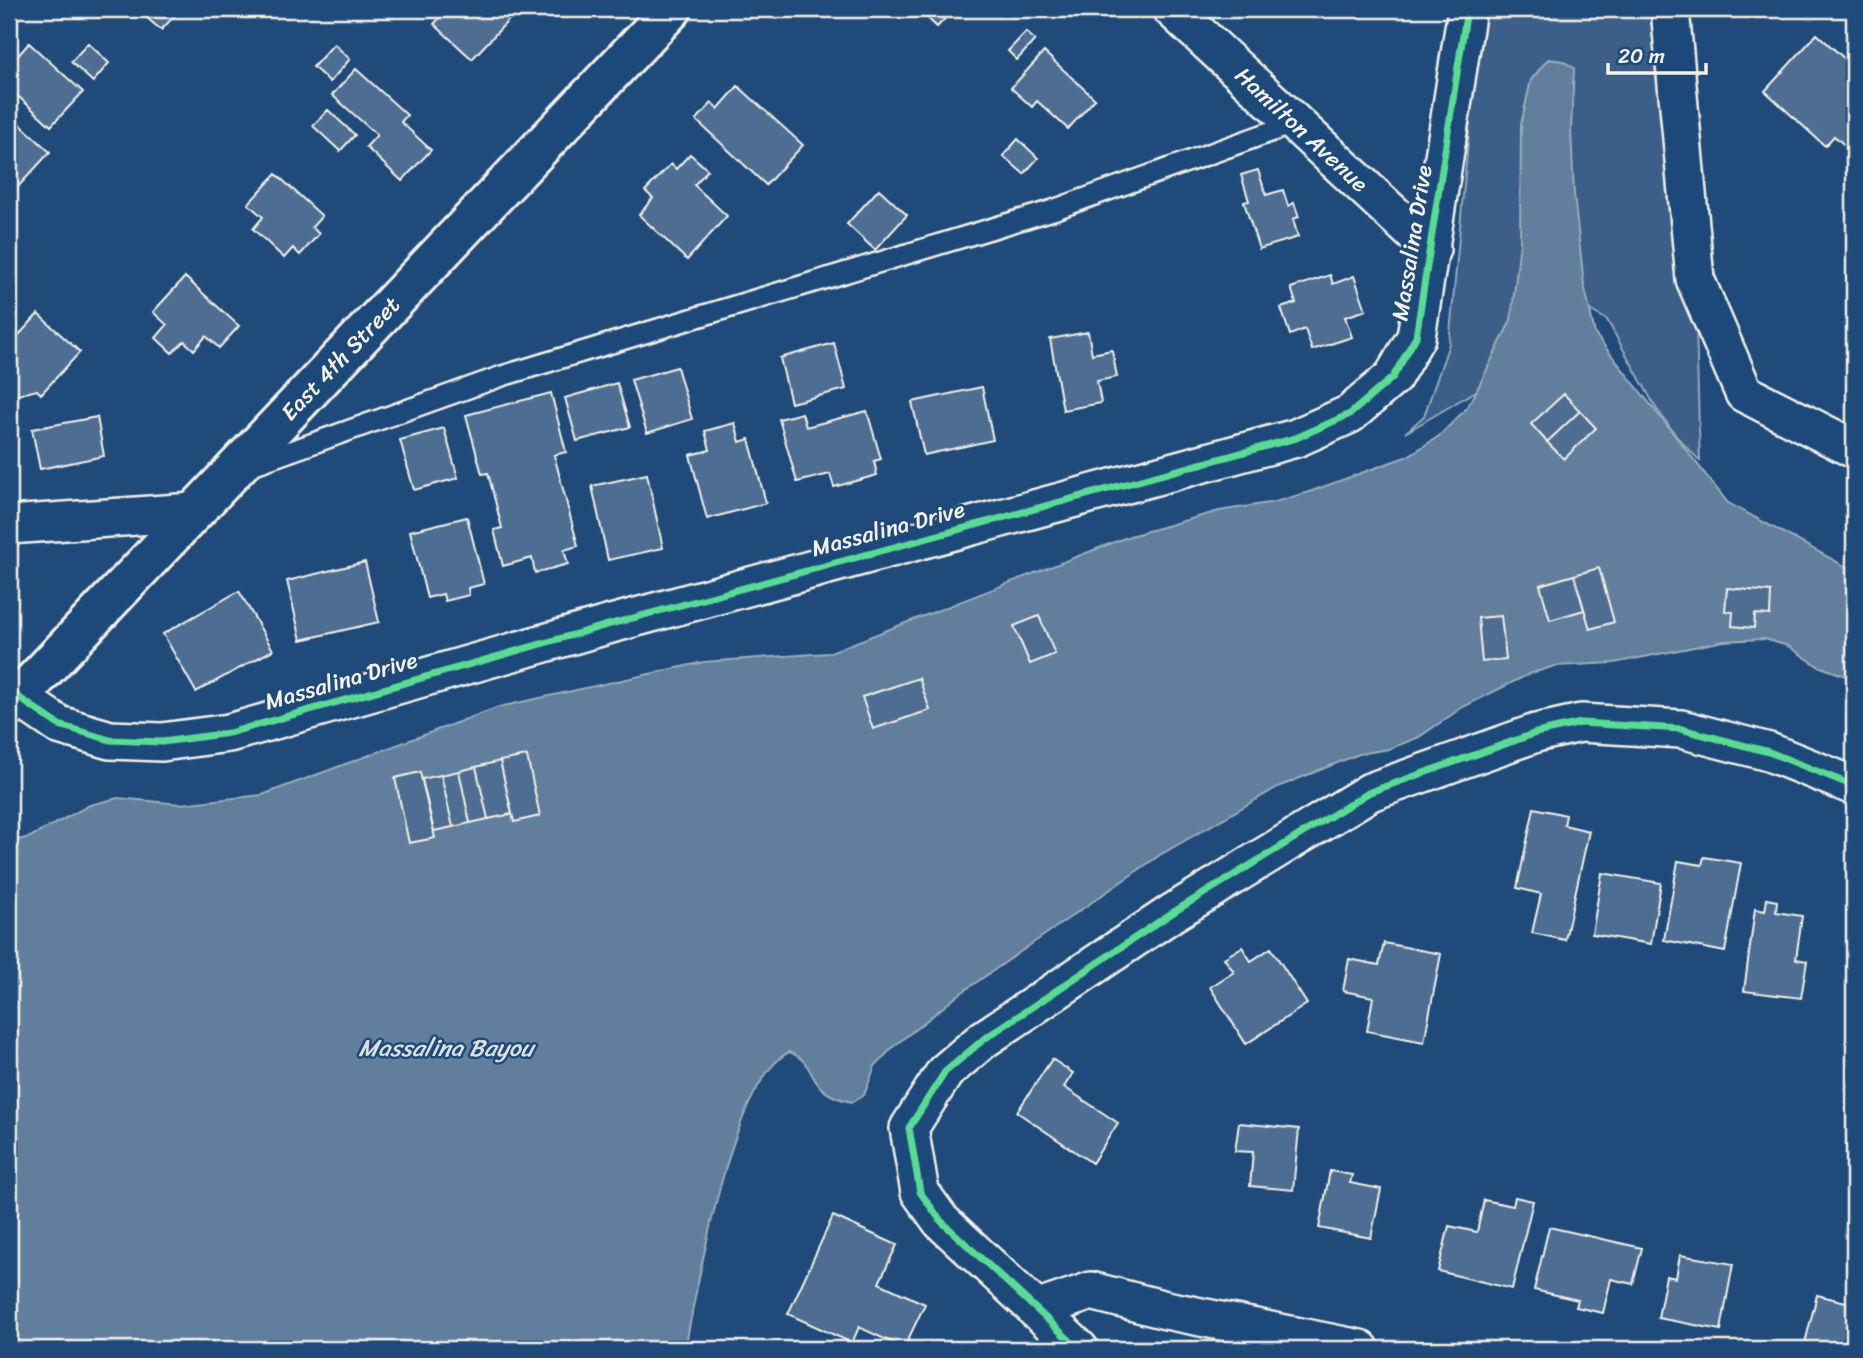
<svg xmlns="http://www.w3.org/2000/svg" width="1863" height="1358" font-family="Sriracha,sans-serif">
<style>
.green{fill:#3a5f88;stroke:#97a8b8;stroke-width:2}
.water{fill:#627e9d;stroke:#9cacbb;stroke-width:2}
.building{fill:#4d6e92;stroke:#f4f1e8;stroke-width:2}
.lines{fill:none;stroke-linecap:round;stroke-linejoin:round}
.lane-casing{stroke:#f4f1e8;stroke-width:24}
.street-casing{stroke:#f4f1e8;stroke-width:42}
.secondary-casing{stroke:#f4f1e8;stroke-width:44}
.lane{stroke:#1f4a7a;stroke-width:19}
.street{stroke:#1f4a7a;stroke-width:37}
.secondary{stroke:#1f4a7a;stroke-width:38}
.cycleway-casing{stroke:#1f4a7a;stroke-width:11}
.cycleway{stroke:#5adb95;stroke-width:7}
.labels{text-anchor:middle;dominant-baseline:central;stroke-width:5;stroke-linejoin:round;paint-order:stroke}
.street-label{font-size:23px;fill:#f4f1e8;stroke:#1f4a7a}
.water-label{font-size:24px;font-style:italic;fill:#dee0dd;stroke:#1f4a7a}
</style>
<rect width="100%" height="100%" fill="#1f4a7a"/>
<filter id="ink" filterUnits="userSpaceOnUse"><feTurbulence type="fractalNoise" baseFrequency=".0143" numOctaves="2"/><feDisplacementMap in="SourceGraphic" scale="14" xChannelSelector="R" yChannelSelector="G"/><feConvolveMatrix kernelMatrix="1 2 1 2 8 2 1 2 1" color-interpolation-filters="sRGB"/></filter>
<g filter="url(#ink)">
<path class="green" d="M 1484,9 L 1650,9 L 1674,250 L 1696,325 L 1700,461 L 1678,438 L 1656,408 L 1607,320 L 1575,302 L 1503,375 L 1405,433 L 1424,416 L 1449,344 L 1471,110 Z"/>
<path class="water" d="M 1548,59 L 1563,61 L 1574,68 L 1571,130 L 1574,195 L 1584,284 L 1595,334 L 1728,503 L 1854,571 L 1854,679 L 1818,666 L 1788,646 L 1764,639 L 1724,641 L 1614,663 L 1555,666 L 1529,674 L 1463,707 L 1419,737 L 1389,749 L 1359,754 L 1278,787 L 1160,855 L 961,993 L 893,1047 L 875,1066 L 864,1095 L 852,1102 C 802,1092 821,1064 789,1052 C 730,1083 698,1285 685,1349 L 9,1349 L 9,842 L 30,837 L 90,805 L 118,798 L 180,804 L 262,795 L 499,707 L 704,662 L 828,653 L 1130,536 L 1219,511 L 1275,502 L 1309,492 L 1408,456 L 1439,436 L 1464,411 L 1474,396 L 1511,320 L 1520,242 L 1521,124 L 1531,80 Z"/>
<path class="building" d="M 137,9 L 181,9 L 161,30 Z
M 448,9 L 519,9 L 472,59 L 434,24 Z
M 918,9 L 954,9 L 937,27 Z
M 1026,32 L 1035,40 L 1017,60 L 1008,51 Z
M 1817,34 L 1845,59 L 1854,49 L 1854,139 L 1847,147 L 1834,136 L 1825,146 L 1765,91 Z
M 29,43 L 83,92 L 51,126 L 9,88 L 9,66 Z
M 88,43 L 109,63 L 93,82 L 71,62 Z
M 334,44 L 350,59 L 330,82 L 313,67 Z
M 1044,52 L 1095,99 L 1068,129 L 1037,101 L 1032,107 L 1011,88 Z
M 356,69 L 407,115 L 401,122 L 431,150 L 402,181 L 366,147 L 377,135 L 332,95 Z
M 738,86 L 803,145 L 766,185 L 696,120 L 712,103 L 718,109 Z
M 328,110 L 355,135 L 340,151 L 313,126 Z
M 9,114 L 50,152 L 15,190 L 9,185 Z
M 1018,139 L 1038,158 L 1024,174 L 1003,156 Z
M 690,154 L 708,170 L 694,185 L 727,216 L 687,260 L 639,215 L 653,198 L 645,191 L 671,164 L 676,169 Z
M 1258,170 L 1266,195 L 1283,190 L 1288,206 L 1294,203 L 1299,217 L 1293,219 L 1298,237 L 1259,249 L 1244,202 L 1249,201 L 1241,175 Z
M 276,174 L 322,216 L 312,227 L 319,234 L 300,255 L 293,248 L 284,258 L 253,229 L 263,217 L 248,204 Z
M 879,189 L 907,215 L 875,250 L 847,224 Z
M 1330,275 L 1333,284 L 1354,276 L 1366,310 L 1345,317 L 1352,337 L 1312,350 L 1305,329 L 1290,335 L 1281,308 L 1296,303 L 1291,288 Z
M 185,277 L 239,326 L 219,348 L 206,336 L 194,350 L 184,341 L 172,353 L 156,338 L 167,325 L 153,312 Z
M 38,314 L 80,352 L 41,394 L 37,390 L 9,397 L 9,346 Z
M 1088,332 L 1092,354 L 1112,350 L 1117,377 L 1097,381 L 1101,403 L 1063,410 L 1050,339 Z
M 834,343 L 846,389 L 791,403 L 780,358 Z
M 677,367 L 692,419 L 647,433 L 631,380 Z
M 617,383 L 630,427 L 577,441 L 565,398 Z
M 982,387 L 993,440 L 924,455 L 912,402 Z
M 551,393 L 566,452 L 554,455 L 578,546 L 564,550 L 568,564 L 535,573 L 532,558 L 503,566 L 494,530 L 502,528 L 488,473 L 482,474 L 466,415 Z
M 1564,394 L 1580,411 L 1547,442 L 1531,424 Z
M 867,411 L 881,459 L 874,461 L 877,475 L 834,487 L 830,474 L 797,482 L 779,419 L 802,413 L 806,427 Z
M 1580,411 L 1596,428 L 1564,459 L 1547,442 Z
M 97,417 L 104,456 L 40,469 L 32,429 Z
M 735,423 L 740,442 L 749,439 L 766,503 L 707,519 L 690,455 L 710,450 L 705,431 Z
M 444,428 L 458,478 L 414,490 L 400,440 Z
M 647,474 L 663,548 L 608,560 L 592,486 Z
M 467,517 L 484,584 L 468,588 L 469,595 L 445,601 L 443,594 L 427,598 L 410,531 Z
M 365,562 L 379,622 L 301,640 L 287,581 Z
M 1599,568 L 1614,622 L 1590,629 L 1574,575 Z
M 1574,575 L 1584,610 L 1550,620 L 1540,585 Z
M 1727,588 L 1771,592 L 1770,615 L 1755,614 L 1754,628 L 1732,626 L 1733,612 L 1725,611 Z
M 239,591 L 273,650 L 196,692 L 163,634 Z
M 1039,616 L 1055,654 L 1030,664 L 1014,626 Z
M 1501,616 L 1506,659 L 1482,662 L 1478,618 Z
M 919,678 L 930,710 L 873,729 L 862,697 Z
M 527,756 L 540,816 L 514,822 L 500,761 Z
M 500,761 L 512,814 L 488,819 L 476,767 Z
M 476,767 L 488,819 L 470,823 L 459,771 Z
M 459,771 L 470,823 L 453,827 L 441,775 Z
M 420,772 L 435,838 L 409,843 L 395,778 Z
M 441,775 L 453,827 L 434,831 L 422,779 Z
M 1534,808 L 1566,815 L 1564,825 L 1589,831 L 1565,940 L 1532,933 L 1541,894 L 1517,888 Z
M 1704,857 L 1741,863 L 1725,952 L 1664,940 L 1678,861 L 1702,865 Z
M 1602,873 L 1661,883 L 1651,944 L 1592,934 Z
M 1767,899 L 1777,901 L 1776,912 L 1802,916 L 1796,959 L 1807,961 L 1801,998 L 1744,991 L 1755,909 L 1765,911 Z
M 1384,943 L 1441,954 L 1424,1042 L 1367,1031 L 1373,997 L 1343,991 L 1349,959 L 1379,965 Z
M 1242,947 L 1251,961 L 1271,948 L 1307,1004 L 1246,1044 L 1210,987 L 1234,972 L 1224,958 Z
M 1052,1059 L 1073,1073 L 1064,1087 L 1118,1123 L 1092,1163 L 1017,1112 Z
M 1239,1123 L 1299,1129 L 1293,1190 L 1250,1186 L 1253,1152 L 1235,1151 Z
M 1330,1171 L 1352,1175 L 1350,1183 L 1381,1189 L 1371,1238 L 1319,1228 Z
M 1515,1197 L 1533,1201 L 1512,1289 L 1438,1271 L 1449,1226 L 1477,1232 L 1484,1200 L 1513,1206 Z
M 833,1216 L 897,1245 L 879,1283 L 925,1304 L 904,1348 L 859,1327 L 852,1343 L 788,1314 Z
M 1549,1227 L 1642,1248 L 1633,1284 L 1611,1279 L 1603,1313 L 1576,1307 L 1578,1300 L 1534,1290 Z
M 1680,1255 L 1733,1264 L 1721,1330 L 1658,1318 L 1666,1276 L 1676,1278 Z
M 1817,1295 L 1854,1304 L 1854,1348 L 1837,1343 L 1835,1349 L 1828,1349 L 1805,1343 Z"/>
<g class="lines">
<g class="lane-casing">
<path id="lane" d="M 249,466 L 502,376 L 1053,210 L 1295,123"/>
</g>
<g class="street-casing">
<g id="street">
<path id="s1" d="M 1172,9 L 1431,249"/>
<path d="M 1670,9 L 1695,279 L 1744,393 L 1854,449"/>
<path d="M 9,525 L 193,512"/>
<path d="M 18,697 L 59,725 L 110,740 L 162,742 L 229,733 L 611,624 L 1296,438 L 1350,414 L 1393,377 L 1416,337 L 1467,9"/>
<path d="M 1036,1310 L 1091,1291 L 1166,1310 L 1360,1349"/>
<path d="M 1079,1349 L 941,1221 L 920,1192 L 909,1128 L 945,1072 L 984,1039 L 1172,913 L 1370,792 L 1536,733 L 1581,723 L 1681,729 L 1769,752 L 1854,786"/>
</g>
</g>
<g class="secondary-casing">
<g id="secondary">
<path id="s2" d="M 9,707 L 672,9"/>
</g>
</g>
<use href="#lane" class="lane"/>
<use href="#street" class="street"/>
<use href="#secondary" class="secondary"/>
<g class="cycleway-casing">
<path id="cycleway" d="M 18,697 L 59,725 L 110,740 L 162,742 L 229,733 L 611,624 L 1296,438 L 1350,414 L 1393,377 L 1416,337 L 1467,9
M 1079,1349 L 941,1221 L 920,1192 L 909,1128 L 945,1072 L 984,1039 L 1172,913 L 1370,792 L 1536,733 L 1581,723 L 1681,729 L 1769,752 L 1854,786"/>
</g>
<use href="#cycleway" class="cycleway"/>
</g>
</g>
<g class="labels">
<g class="street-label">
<text stroke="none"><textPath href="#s1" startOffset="177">Hamilton Avenue</textPath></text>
<text transform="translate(1412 243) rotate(-81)">Massalina Drive</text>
<text stroke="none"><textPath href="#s2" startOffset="481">East 4th Street</textPath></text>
<text transform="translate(888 529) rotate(-15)">Massalina Drive</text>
<text transform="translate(341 681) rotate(-16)">Massalina Drive</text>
</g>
<g class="water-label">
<text x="446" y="1048">Massalina Bayou</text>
</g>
</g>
<rect width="1863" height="1358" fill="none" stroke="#1f4a7a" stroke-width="35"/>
<rect x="18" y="18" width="1828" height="1323" fill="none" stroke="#f4f1e8" stroke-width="2.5" filter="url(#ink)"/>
<path d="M1608 63v10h98v-10" fill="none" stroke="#f4f1e8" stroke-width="3.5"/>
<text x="1618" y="63" font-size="21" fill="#f4f1e8" stroke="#1f4a7a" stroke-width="5" paint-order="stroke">20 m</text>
</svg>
